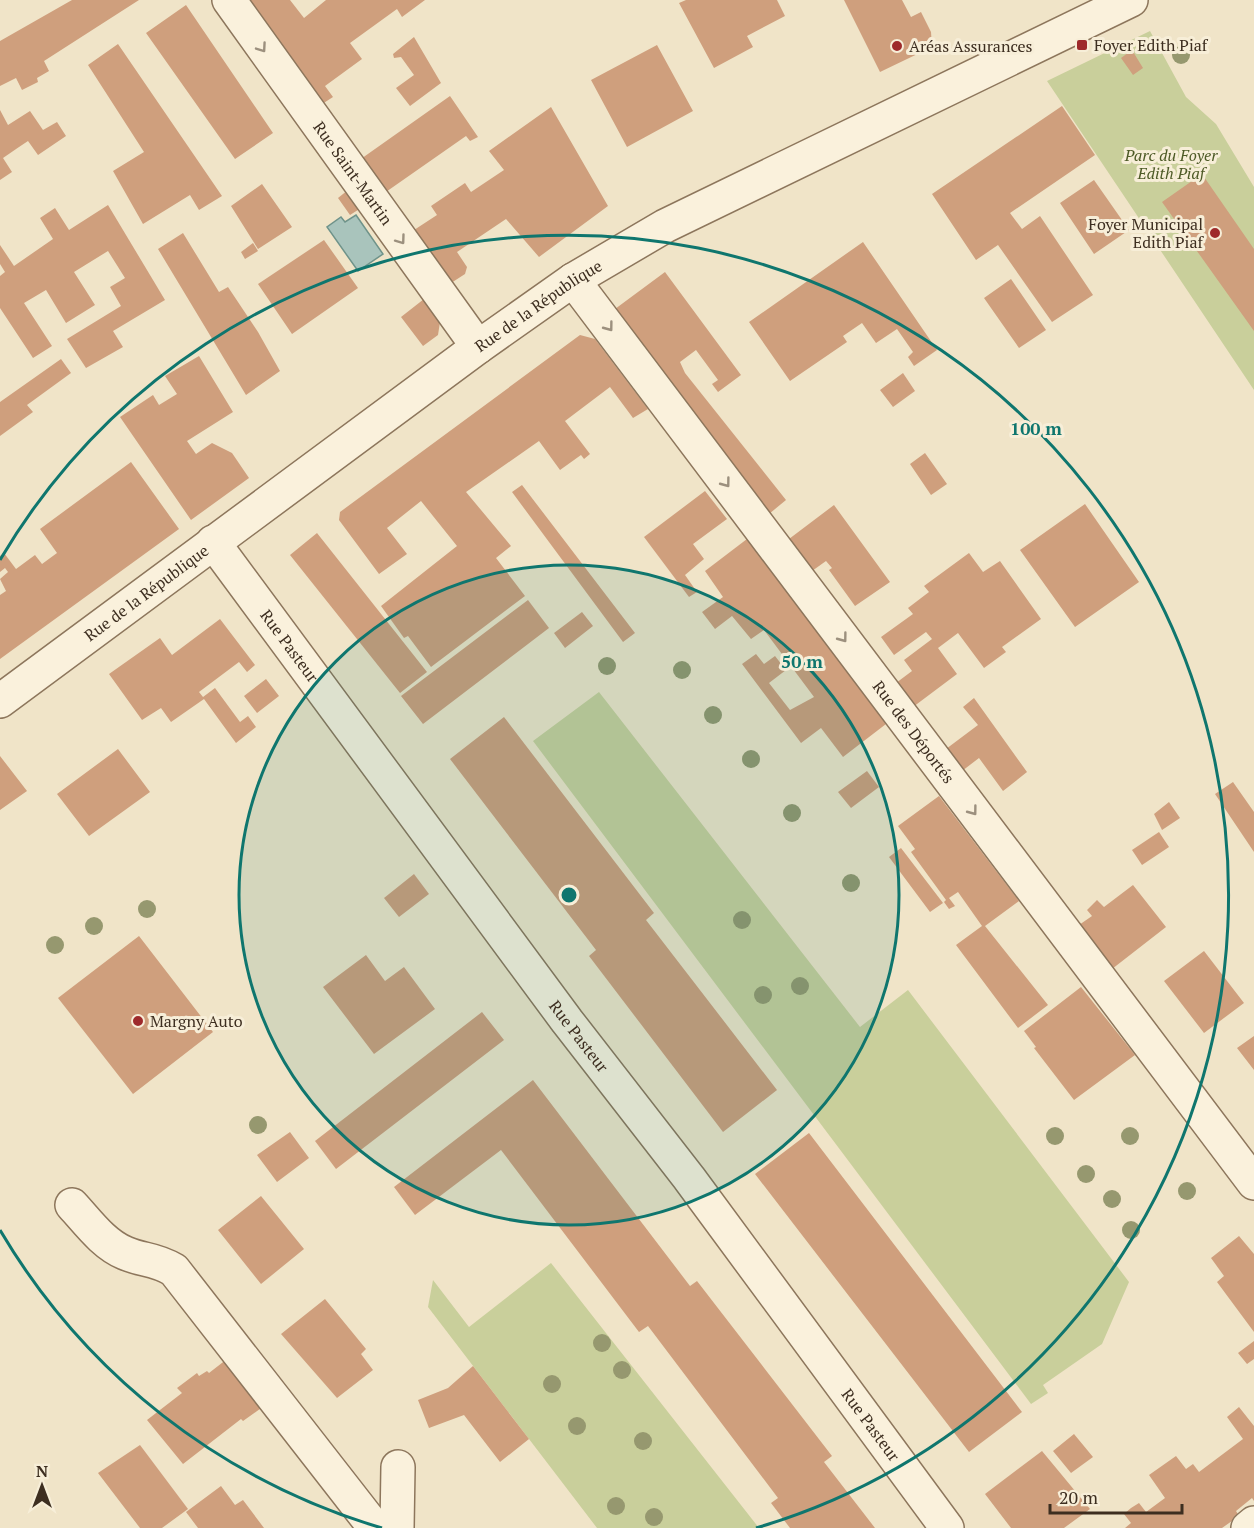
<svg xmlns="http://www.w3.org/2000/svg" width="1254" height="1528" font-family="'PT Serif',serif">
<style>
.green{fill:#c9cf9b}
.water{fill:#a9c4bc;stroke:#6f938a;stroke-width:1.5}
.building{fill:#cf9f7d}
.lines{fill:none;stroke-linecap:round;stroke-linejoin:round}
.minor-casing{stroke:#8d765c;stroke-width:36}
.minor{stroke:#faf1dc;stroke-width:33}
.tree{fill:#96986f}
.oneway{stroke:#9c907e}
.ring{fill:none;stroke:#0f766e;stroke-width:3}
.poi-dot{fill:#9e2a2b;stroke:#f7eed8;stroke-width:2}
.labels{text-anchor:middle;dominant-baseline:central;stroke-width:6;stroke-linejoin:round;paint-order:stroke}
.poi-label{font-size:16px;fill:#3d2e20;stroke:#f7eed8;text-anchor:start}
.park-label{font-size:16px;font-style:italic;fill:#4d5a26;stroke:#f7eed8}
.street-label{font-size:16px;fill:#3d2e20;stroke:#f7eed8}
.centre{fill:#0f766e;stroke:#f7eed8;stroke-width:3}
.ring-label{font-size:18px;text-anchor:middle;font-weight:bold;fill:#0f766e;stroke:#f7eed8;stroke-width:6;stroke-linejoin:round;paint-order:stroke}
</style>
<rect width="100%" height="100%" fill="#f0e4c8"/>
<path class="green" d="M 1150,31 L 1186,97 L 1216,124 L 1254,187 L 1254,390 L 1047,81 Z
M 599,692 L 860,1027 L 908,990 L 1129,1282 L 1102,1344 L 1043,1385 L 1048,1393 L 1031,1404 L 533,741 Z
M 551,1263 L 759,1528 L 597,1528 L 428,1307 L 433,1280 L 469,1327 Z"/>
<path class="water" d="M 356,215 L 383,254 L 358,271 L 327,227 L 341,217 L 345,222 Z"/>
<path class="building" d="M 72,0 L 139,0 L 44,61 L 49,71 L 37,78 L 38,82 L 22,90 L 16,78 L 0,86 L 0,41 Z
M 243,0 L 290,0 L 304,18 L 326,0 L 425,0 L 402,17 L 397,9 L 350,43 L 362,59 L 325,86 L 333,97 L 319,106 Z
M 686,0 L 777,0 L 785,16 L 747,36 L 753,47 L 714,68 L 679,3 Z
M 844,0 L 902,0 L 911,17 L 921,12 L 931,32 L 932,47 L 880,72 Z
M 186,5 L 273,133 L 235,159 L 146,33 Z
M 414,37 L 441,83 L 410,106 L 396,88 L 414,75 L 401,57 L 394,58 L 393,54 Z
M 118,44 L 222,196 L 199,210 L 190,195 L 143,224 L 113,171 L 144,152 L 88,65 Z
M 657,45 L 693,111 L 627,147 L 591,80 Z
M 1132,50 L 1143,68 L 1133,75 L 1121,58 Z
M 450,96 L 478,137 L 470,141 L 466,136 L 383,194 L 358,161 Z
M 1062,106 L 1095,155 L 1010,213 L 1022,229 L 1040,216 L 1093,295 L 1052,322 L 998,245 L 976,260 L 932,194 Z
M 551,107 L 608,206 L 539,257 L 506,219 L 457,252 L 467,267 L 465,274 L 448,285 L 411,232 L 437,215 L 431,206 L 465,183 L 471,192 L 504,170 L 489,151 Z
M 0,110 L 8,125 L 30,111 L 43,130 L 57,122 L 66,136 L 38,155 L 28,141 L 19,147 L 3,158 L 12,172 L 0,180 Z
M 1202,174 L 1254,249 L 1254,331 L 1162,202 Z
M 1094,180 L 1129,230 L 1094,254 L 1060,203 Z
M 262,184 L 292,227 L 258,249 L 231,206 Z
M 348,190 L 361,208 L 350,215 L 338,198 Z
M 108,205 L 165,300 L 113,331 L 123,347 L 86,368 L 67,339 L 121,306 L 110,287 L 125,278 L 108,251 L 74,272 L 95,305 L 66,323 L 46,290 L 24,303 L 52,346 L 33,358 L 0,308 L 0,276 L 5,272 L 0,264 L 0,245 L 14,266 L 53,239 L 40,218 L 55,208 L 69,230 Z
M 183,233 L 219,292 L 228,287 L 258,332 L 280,371 L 246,395 L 158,249 Z
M 324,240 L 358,288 L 292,334 L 258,284 Z
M 863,242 L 937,350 L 914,366 L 908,357 L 913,352 L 897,329 L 876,343 L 862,323 L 843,336 L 847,342 L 790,381 L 749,322 Z
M 253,243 L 258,251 L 245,259 L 241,252 Z
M 665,272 L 741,375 L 718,392 L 712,384 L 718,380 L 696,350 L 680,362 L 685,373 L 786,500 L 769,514 L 615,309 Z
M 1011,279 L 1046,330 L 1019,348 L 984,298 Z
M 424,299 L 440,322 L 438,335 L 423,346 L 401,317 Z
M 580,335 L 595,339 L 648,409 L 633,418 L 610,387 L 565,421 L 590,454 L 584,459 L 581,455 L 560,470 L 539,441 L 466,492 L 511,546 L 496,558 L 525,596 L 431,667 L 408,636 L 404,638 L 381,606 L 457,546 L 421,501 L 387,528 L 407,554 L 379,574 L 339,520 L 340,512 Z
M 199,356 L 233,412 L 187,441 L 196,454 L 212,443 L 232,453 L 249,478 L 191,520 L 120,417 L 153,395 L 159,405 L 177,394 L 165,376 Z
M 61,359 L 71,373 L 27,405 L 33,412 L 0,436 L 0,402 Z
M 903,373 L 915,391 L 893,407 L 880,390 Z
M 925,453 L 947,484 L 931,495 L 910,464 Z
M 131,462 L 179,529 L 0,659 L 0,595 L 6,591 L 0,579 L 8,572 L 5,568 L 0,572 L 0,556 L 4,553 L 16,569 L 35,555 L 42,564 L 57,553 L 40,529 Z
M 522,485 L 635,633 L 623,642 L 512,492 Z
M 705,491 L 727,519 L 693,544 L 704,559 L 685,575 L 697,592 L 689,597 L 644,537 Z
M 1085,504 L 1139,582 L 1075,627 L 1020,550 Z
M 834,505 L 890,582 L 855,606 L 829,570 L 832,568 L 826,561 L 812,571 L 789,539 Z
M 317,533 L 427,672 L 400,693 L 290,555 Z
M 747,539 L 886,724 L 843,757 L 821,728 L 801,743 L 742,664 L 756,654 L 764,664 L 775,656 L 786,670 L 769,683 L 790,710 L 814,697 L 764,630 L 751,639 L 732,616 L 715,629 L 702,612 L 723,597 L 705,571 Z
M 969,553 L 983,572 L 1000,561 L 1041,619 L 1002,647 L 1006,652 L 984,668 L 958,633 L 938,648 L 957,674 L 913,707 L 896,683 L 912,671 L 904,660 L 932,639 L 926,632 L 894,655 L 881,637 L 913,614 L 908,608 L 929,592 L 924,586 Z
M 528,600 L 549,628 L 423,724 L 401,696 Z
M 582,612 L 593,626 L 565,648 L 554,633 Z
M 220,619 L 255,665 L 247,672 L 239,662 L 199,692 L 203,697 L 215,688 L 240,722 L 248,716 L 256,727 L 236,743 L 204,699 L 171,722 L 161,708 L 142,720 L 109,674 L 160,638 L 172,655 Z
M 266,679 L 279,696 L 257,713 L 244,696 Z
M 974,698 L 1027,772 L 1003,791 L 979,758 L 962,771 L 946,749 L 978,725 L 963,707 Z
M 504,717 L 654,913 L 646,920 L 777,1090 L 723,1132 L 589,956 L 596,950 L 450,759 Z
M 118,749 L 150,792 L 89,836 L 57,794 Z
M 0,756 L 27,791 L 0,810 Z
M 867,771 L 879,787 L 851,808 L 838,792 Z
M 1233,782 L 1254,812 L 1254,852 L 1215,794 Z
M 939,796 L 1019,901 L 985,926 L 1048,1005 L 1018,1028 L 956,945 L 982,926 L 958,892 L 949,898 L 955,906 L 949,909 L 944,902 L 946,900 L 911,852 L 915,849 L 898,826 Z
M 1169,802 L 1180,818 L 1162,830 L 1154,814 Z
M 1159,832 L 1169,847 L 1142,865 L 1132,850 Z
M 901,848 L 943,903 L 930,912 L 889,857 Z
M 414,874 L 429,894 L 399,917 L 384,898 Z
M 1133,885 L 1166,927 L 1112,969 L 1079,925 L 1092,916 L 1087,910 L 1097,900 L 1104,907 Z
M 139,936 L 213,1032 L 133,1094 L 58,998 Z
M 1204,951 L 1244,1003 L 1204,1033 L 1164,981 Z
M 366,955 L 385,981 L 404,967 L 435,1009 L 374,1054 L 323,987 Z
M 1081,987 L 1135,1055 L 1074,1100 L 1034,1048 L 1036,1047 L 1024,1031 Z
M 482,1012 L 504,1040 L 336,1169 L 315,1141 Z
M 1254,1036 L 1254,1070 L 1237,1048 Z
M 533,1080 L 690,1286 L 697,1281 L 832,1456 L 824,1462 L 875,1528 L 790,1528 L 771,1503 L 778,1498 L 648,1326 L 639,1332 L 501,1150 L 415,1215 L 394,1187 Z
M 290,1132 L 309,1158 L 277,1182 L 257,1155 Z
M 809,1133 L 1022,1412 L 969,1452 L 755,1174 Z
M 261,1196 L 304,1249 L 261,1284 L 218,1230 Z
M 1239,1236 L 1254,1254 L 1254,1332 L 1217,1282 L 1224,1276 L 1211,1258 Z
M 325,1299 L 366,1349 L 361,1354 L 373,1370 L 337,1398 L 281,1334 Z
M 1254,1341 L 1254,1359 L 1247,1364 L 1238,1353 Z
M 227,1359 L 264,1406 L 243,1421 L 241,1419 L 183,1464 L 147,1420 L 182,1393 L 177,1388 L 197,1373 L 199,1376 L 207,1371 L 209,1373 Z
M 473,1366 L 529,1439 L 500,1462 L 464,1415 L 429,1428 L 418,1400 L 448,1388 Z
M 1239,1407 L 1254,1426 L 1254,1501 L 1252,1498 L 1236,1511 L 1239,1516 L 1222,1528 L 1125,1528 L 1131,1523 L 1124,1514 L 1131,1508 L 1139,1503 L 1146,1512 L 1165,1498 L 1149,1475 L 1176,1456 L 1186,1469 L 1193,1464 L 1199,1472 L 1243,1439 L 1227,1417 Z
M 1074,1434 L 1093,1457 L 1071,1473 L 1053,1451 Z
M 140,1445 L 188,1509 L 162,1528 L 140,1528 L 98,1473 Z
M 1042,1451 L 1090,1509 L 1064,1528 L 1011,1528 L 985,1494 Z
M 221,1486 L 235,1505 L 243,1500 L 264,1528 L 198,1528 L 186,1512 Z"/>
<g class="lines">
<g class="minor-casing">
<g id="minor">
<path id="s1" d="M 229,0 L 478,347"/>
<path id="s2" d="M 573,280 L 1254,1183"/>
<path id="s3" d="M 213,542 L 567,1021 L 689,1178 L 947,1528"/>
<path id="s4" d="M 0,701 L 478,347 L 573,280 L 665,226 L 1131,0"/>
<path d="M 72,1205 C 87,1221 103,1244 125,1253 C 143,1261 154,1258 174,1270 L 375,1528"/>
<path d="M 397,1528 L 398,1467"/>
<path d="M 1248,1528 L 1254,1523"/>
</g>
</g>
<use href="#minor" class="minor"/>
</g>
<g class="tree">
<circle cx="1181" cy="55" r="9"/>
<circle cx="607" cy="666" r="9"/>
<circle cx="682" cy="670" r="9"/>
<circle cx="713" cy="715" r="9"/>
<circle cx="751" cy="759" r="9"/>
<circle cx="792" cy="813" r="9"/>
<circle cx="851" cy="883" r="9"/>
<circle cx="147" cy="909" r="9"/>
<circle cx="742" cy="920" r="9"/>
<circle cx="94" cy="926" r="9"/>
<circle cx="55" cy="945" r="9"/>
<circle cx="800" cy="986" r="9"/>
<circle cx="763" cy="995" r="9"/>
<circle cx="258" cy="1125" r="9"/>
<circle cx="1055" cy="1136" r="9"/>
<circle cx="1130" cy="1136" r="9"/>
<circle cx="1086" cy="1174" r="9"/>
<circle cx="1187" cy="1191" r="9"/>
<circle cx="1112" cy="1199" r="9"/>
<circle cx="1131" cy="1230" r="9"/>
<circle cx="602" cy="1343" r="9"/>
<circle cx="622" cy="1370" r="9"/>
<circle cx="552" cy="1384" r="9"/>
<circle cx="577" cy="1426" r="9"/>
<circle cx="643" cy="1441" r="9"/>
<circle cx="616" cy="1506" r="9"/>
<circle cx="654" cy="1517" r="9"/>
</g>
<defs><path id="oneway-chevron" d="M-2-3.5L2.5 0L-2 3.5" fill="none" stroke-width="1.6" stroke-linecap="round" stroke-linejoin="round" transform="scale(1.5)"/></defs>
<g class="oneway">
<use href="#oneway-chevron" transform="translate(262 48) rotate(55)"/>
<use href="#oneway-chevron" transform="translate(401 240) rotate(54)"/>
<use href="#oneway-chevron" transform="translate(609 327) rotate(53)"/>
<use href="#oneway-chevron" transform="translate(726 483) rotate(53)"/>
<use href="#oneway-chevron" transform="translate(843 638) rotate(53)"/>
<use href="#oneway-chevron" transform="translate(973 811) rotate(53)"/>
</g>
<circle cx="569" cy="895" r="330" fill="#0f766e" fill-opacity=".12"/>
<g class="ring">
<circle cx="569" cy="895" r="330"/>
<path d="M382 1528A660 660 0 0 1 0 1230M0 560A660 660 0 1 1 756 1528"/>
</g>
<g class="poi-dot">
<rect x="1076" y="39" width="12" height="12" rx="3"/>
<circle cx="897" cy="46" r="6"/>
<circle cx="1215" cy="233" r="6"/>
<circle cx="138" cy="1021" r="6"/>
</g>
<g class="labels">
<g class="poi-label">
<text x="1094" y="45">Foyer Edith Piaf</text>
<text x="909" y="46">Aréas Assurances</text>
<text x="1203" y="224" text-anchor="end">Foyer Municipal<tspan x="1203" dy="18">Edith Piaf</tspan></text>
<text x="150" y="1021">Margny Auto</text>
</g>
<g class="park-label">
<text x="1171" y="155">Parc du Foyer<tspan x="1171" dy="18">Edith Piaf</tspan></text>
</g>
<g class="street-label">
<text stroke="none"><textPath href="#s1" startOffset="213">Rue Saint-Martin</textPath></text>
<text stroke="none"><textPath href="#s4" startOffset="668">Rue de la République</textPath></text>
<text stroke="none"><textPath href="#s4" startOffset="182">Rue de la République</textPath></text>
<text stroke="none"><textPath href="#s3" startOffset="129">Rue Pasteur</textPath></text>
<text stroke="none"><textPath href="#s2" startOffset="566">Rue des Déportés</textPath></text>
<text stroke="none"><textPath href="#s3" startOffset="615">Rue Pasteur</textPath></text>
<text stroke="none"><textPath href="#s3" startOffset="1101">Rue Pasteur</textPath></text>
</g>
</g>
<circle cx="569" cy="895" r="9" class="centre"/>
<g class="ring-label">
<text x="1036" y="435">100 m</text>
<text x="802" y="668">50 m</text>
</g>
<g transform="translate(42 1486)" stroke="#f7eed8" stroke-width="4.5" paint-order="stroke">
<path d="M0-4.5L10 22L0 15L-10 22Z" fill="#3d2e20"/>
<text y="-9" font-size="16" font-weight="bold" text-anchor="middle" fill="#3d2e20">N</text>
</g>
<path d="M1050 1504v9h132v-9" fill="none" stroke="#3d2e20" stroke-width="3"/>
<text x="1059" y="1504" font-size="18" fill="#3d2e20" stroke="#f7eed8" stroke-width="4.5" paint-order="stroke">20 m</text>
</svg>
